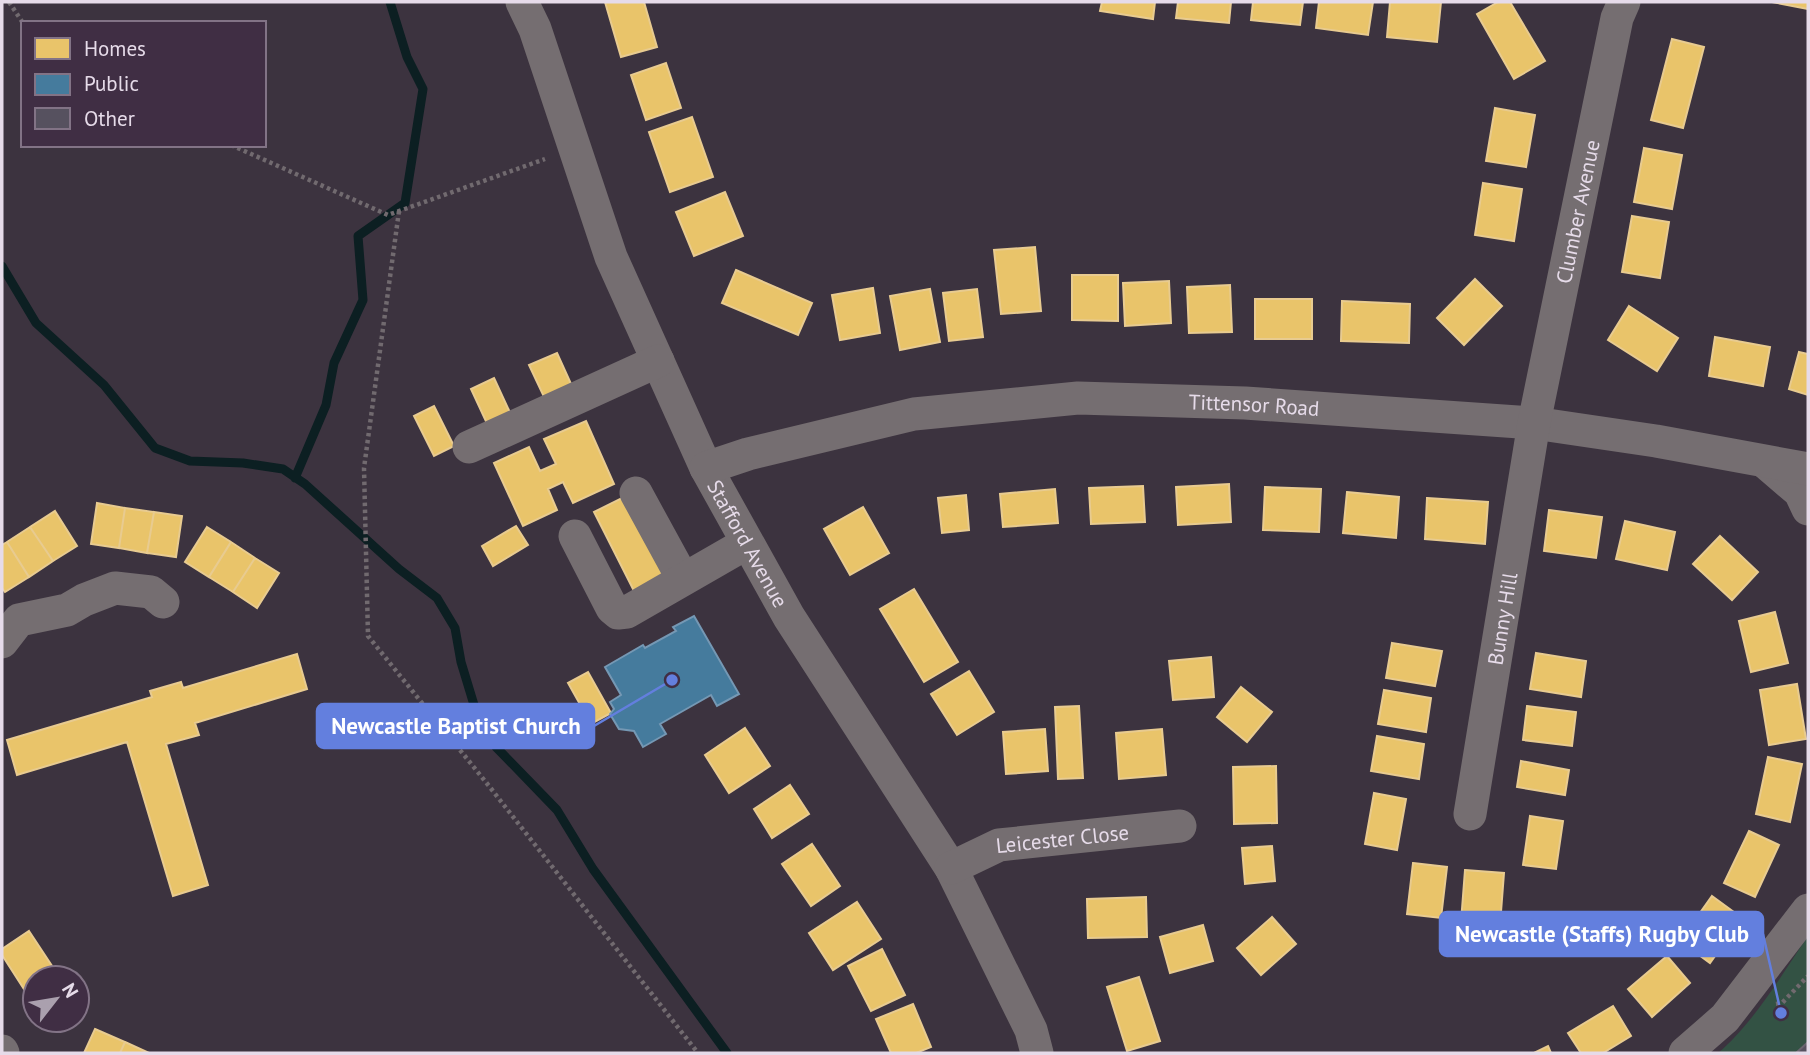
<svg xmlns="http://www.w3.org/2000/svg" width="1810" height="1055" font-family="'PT Sans',sans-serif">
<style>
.green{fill:#335244}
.homes{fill:#e9c46a;stroke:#e8cb90;stroke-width:2}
.public{fill:#457b9d;stroke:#7598b4;stroke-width:2}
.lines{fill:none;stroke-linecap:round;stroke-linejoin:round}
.stream{stroke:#0c1f22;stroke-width:9}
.building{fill:#56515f;stroke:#69646f;stroke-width:2}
.path{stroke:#716a6f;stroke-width:4.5;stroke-dasharray:3.5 3.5;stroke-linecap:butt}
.minor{stroke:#756e71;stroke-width:33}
.labels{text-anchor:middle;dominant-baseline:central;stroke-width:7;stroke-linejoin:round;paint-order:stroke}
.street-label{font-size:21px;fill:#e6dbe9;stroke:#402e44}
.leader{fill:none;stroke:#637fde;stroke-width:2.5}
.callout-dot{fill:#637fde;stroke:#402e44;stroke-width:2.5}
.callout{fill:#637fde;stroke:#637fde;stroke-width:2.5}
.callout-label{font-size:23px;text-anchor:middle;font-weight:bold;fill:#fff}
</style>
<rect width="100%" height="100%" fill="#3c333f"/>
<path class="green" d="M 1808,936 L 1808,1053 L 1718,1053 C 1752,1025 1783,973 1808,936 Z"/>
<path class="homes" d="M 605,2 L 644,2 L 657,47 L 621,57 Z
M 1102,2 L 1155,2 L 1153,19 L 1100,11 Z
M 1178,2 L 1231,2 L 1229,23 L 1176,18 Z
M 1253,2 L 1303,2 L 1300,25 L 1251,20 Z
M 1319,2 L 1373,2 L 1368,35 L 1316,28 Z
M 1390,2 L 1441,2 L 1437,42 L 1387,37 Z
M 1498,2 L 1510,2 L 1545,61 L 1514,79 L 1477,14 Z
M 1772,2 L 1808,2 L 1808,9 Z
M 1672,39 L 1704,47 L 1683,128 L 1651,120 Z
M 666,63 L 681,108 L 646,120 L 631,75 Z
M 1495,108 L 1535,115 L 1526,167 L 1486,161 Z
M 692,117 L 713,177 L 670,192 L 649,132 Z
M 1644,148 L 1682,155 L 1672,209 L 1634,202 Z
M 1483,183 L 1522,189 L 1514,241 L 1475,235 Z
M 725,192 L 743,236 L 694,256 L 676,212 Z
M 1632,216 L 1669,222 L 1660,278 L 1622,272 Z
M 1035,247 L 1041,311 L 1001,314 L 994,250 Z
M 736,270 L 812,303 L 798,335 L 722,303 Z
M 1072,275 L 1118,275 L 1118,321 L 1072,320 Z
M 1475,279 L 1502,306 L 1464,345 L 1437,318 Z
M 1169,281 L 1171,323 L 1125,326 L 1123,283 Z
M 1230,285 L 1232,332 L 1189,333 L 1187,287 Z
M 873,288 L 880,333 L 840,340 L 832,295 Z
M 930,289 L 940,342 L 900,350 L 890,296 Z
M 977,289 L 983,337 L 949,341 L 943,293 Z
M 1255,299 L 1312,299 L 1312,339 L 1255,339 Z
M 1342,301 L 1410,304 L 1409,343 L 1341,341 Z
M 1629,306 L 1678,338 L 1657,371 L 1608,340 Z
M 1715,337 L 1770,347 L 1763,386 L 1709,376 Z
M 1799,352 L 1808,354 L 1808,395 L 1789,389 Z
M 557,353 L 572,386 L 545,399 L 529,365 Z
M 494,378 L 513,419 L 490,430 L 471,389 Z
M 434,406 L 454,446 L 434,456 L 414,416 Z
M 586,421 L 614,484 L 573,503 L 563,482 L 548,489 L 557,510 L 523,526 L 494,463 L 529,447 L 540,471 L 556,464 L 544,439 Z
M 1229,484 L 1231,522 L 1178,525 L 1176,487 Z
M 1143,486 L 1145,522 L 1091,524 L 1089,488 Z
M 1265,487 L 1321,489 L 1319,532 L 1263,530 Z
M 1055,489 L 1058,523 L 1003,527 L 1000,494 Z
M 1347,492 L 1399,497 L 1396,538 L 1343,533 Z
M 630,494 L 672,577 L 636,595 L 594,512 Z
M 966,495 L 969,530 L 942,533 L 938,498 Z
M 1427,498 L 1488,502 L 1485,544 L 1425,539 Z
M 97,503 L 125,508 L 119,548 L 91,544 Z
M 863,507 L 889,553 L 850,575 L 824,529 Z
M 125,508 L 154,512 L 147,553 L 119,548 Z
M 1549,510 L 1602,517 L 1596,558 L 1544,551 Z
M 55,511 L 77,546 L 53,561 L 30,527 Z
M 154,512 L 182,516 L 176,557 L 147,553 Z
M 1625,521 L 1675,532 L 1667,570 L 1616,559 Z
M 516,526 L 528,545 L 493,566 L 482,546 Z
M 30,527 L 53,561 L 29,577 L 7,542 Z
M 207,527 L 231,542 L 209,577 L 185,562 Z
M 1720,536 L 1758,572 L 1732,600 L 1693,564 Z
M 7,542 L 29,577 L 5,592 L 2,588 L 2,545 Z
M 231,542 L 255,558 L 233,592 L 209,577 Z
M 255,558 L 279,573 L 257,608 L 233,592 Z
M 914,589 L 958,662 L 924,682 L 880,609 Z
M 1775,612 L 1788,663 L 1751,672 L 1739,621 Z
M 1392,643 L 1442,651 L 1435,686 L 1386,678 Z
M 1536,653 L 1586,661 L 1581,697 L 1530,689 Z
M 297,654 L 307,689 L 195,723 L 199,735 L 166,744 L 208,885 L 173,896 L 127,742 L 17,775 L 7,740 L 152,697 L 150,691 L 181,682 L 183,688 Z
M 1211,657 L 1214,697 L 1173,700 L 1169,661 Z
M 969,671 L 994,712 L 957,735 L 931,694 Z
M 588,672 L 611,713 L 591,724 L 568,683 Z
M 1797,684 L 1806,739 L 1769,745 L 1760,690 Z
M 1241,687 L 1272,712 L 1247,742 L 1217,717 Z
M 1384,690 L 1431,698 L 1426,732 L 1378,724 Z
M 1079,706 L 1083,778 L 1058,779 L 1055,707 Z
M 1527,706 L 1576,712 L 1572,746 L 1523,740 Z
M 745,728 L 770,766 L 729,793 L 705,755 Z
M 1045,729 L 1048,771 L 1006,774 L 1003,732 Z
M 1162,729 L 1166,775 L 1119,779 L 1116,733 Z
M 1377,736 L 1424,744 L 1419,779 L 1371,771 Z
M 1768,757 L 1802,764 L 1790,822 L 1756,814 Z
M 1521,761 L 1569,770 L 1565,795 L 1517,787 Z
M 1276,766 L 1277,823 L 1234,824 L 1233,767 Z
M 790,785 L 809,814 L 772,838 L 754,809 Z
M 1374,793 L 1406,799 L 1397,850 L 1365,844 Z
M 1530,816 L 1563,821 L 1556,869 L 1523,865 Z
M 1749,831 L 1779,845 L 1755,897 L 1724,883 Z
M 812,844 L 840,886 L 811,906 L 782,864 Z
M 1272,846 L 1275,881 L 1245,884 L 1242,848 Z
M 1413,863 L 1447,867 L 1441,918 L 1407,914 Z
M 1465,870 L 1504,873 L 1500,925 L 1461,922 Z
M 1712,896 L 1742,918 L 1710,963 L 1680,941 Z
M 1146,897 L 1147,937 L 1088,938 L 1087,899 Z
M 857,902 L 881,939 L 833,970 L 809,933 Z
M 1272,917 L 1296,944 L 1261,975 L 1237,948 Z
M 1203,925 L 1213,961 L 1170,973 L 1160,937 Z
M 29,931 L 60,978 L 35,978 L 35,997 L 31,1000 L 2,955 L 2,949 Z
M 882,949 L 905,995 L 871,1011 L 848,966 Z
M 1667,956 L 1690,983 L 1652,1017 L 1628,989 Z
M 1139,977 L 1160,1041 L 1127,1051 L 1107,987 Z
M 913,1004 L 931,1047 L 916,1053 L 891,1053 L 876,1019 Z
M 1613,1006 L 1631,1036 L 1603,1053 L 1581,1053 L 1568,1033 Z
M 95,1029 L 125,1042 L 120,1053 L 84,1053 Z
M 125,1042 L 149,1053 L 120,1053 Z
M 1548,1046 L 1551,1053 L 1534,1053 Z"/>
<path class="public" d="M 694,616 L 739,694 L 717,706 L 711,695 L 660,724 L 666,734 L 643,747 L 634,731 L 619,729 L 610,714 L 614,709 L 610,702 L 621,695 L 605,667 L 643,645 L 645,648 L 676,631 L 673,627 Z"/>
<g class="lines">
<path class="stream" d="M 2,266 L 36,323 L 104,385 L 155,448 L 190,461 L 243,463 L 283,469 L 305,484 L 399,569 L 437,598 L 455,628 L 461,662 L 478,718 L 496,747 L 557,810 L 593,869 L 727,1053
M 295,478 L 326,405 L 334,363 L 363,300 L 358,236 L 405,203 L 423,89 L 407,57 L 390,2"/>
</g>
<path class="building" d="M 1808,1042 L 1808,1053 L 1796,1053 Z"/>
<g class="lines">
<path class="path" d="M 9,2 L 23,23
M 231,145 L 388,215 L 545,159
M 399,211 L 364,468 L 368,636 L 489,786 L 698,1053
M 1776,1004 L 1782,1003 L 1808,976"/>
<g class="minor">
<path id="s1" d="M 522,2 L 535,29 L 611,257 L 706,468 L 789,617 L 951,868 L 1031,1030 L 1037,1053"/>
<path d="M 469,447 L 658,361"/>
<path d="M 1766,463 L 1800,492 L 1808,509"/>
<path id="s2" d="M 706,468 L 748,454 L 914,414 L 1078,398 L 1245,403 L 1534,423 L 1656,441 L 1808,469"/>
<path d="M 636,493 L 683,579"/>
<path d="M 575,536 L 612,608 L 618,613 L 627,612 L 747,543"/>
<path d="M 2,642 L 19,620 L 67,610 L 84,600 L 115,588 L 151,592 L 163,602"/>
<path id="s3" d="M 1470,814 L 1534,423 L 1617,18 L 1624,2"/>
<path id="s4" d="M 951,868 L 999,845 L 1180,826"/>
<path d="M 2,1051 L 3,1053"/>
<path d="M 1685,1053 L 1725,1018 L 1808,910"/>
</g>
</g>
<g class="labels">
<g class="street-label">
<text stroke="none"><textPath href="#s3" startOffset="612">Clumber Avenue</textPath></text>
<text stroke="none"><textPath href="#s2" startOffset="556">Tittensor Road</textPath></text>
<text stroke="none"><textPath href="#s1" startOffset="588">Stafford Avenue</textPath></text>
<text stroke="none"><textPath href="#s3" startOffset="198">Bunny Hill</textPath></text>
<text stroke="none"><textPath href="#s4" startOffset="117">Leicester Close</textPath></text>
</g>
</g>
<path class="leader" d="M672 680L594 726M1781 1013L1763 934"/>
<g class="callout-dot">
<circle cx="672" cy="680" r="7"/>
<circle cx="1781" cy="1013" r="7"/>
</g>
<g class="callout">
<rect x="317" y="704" width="277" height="44" rx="7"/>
<rect x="1440" y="912" width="323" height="44" rx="7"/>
</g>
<g class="callout-label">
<text x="456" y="734">Newcastle Baptist Church</text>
<text x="1602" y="942">Newcastle (Staffs) Rugby Club</text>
</g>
<rect width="1810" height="1055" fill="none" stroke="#e6dbe9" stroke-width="7"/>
<rect x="21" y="21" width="245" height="126" fill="#402e44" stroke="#827386" stroke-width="2"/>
<rect x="35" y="38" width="35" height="21" fill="#e9c46a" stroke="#827386" stroke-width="2"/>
<text x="84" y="56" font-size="21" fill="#e6dbe9">Homes</text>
<rect x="35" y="74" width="35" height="21" fill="#457b9d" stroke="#827386" stroke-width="2"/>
<text x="84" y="91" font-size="21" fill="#e6dbe9">Public</text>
<rect x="35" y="108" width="35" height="21" fill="#56515f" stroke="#827386" stroke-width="2"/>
<text x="84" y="126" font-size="21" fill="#e6dbe9">Other</text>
<g transform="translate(56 999) rotate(59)"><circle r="33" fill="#402e44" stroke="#827386" stroke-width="2"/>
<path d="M0-5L12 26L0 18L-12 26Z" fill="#aaa0ae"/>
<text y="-10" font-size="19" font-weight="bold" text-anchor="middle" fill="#e6dbe9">N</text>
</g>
</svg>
